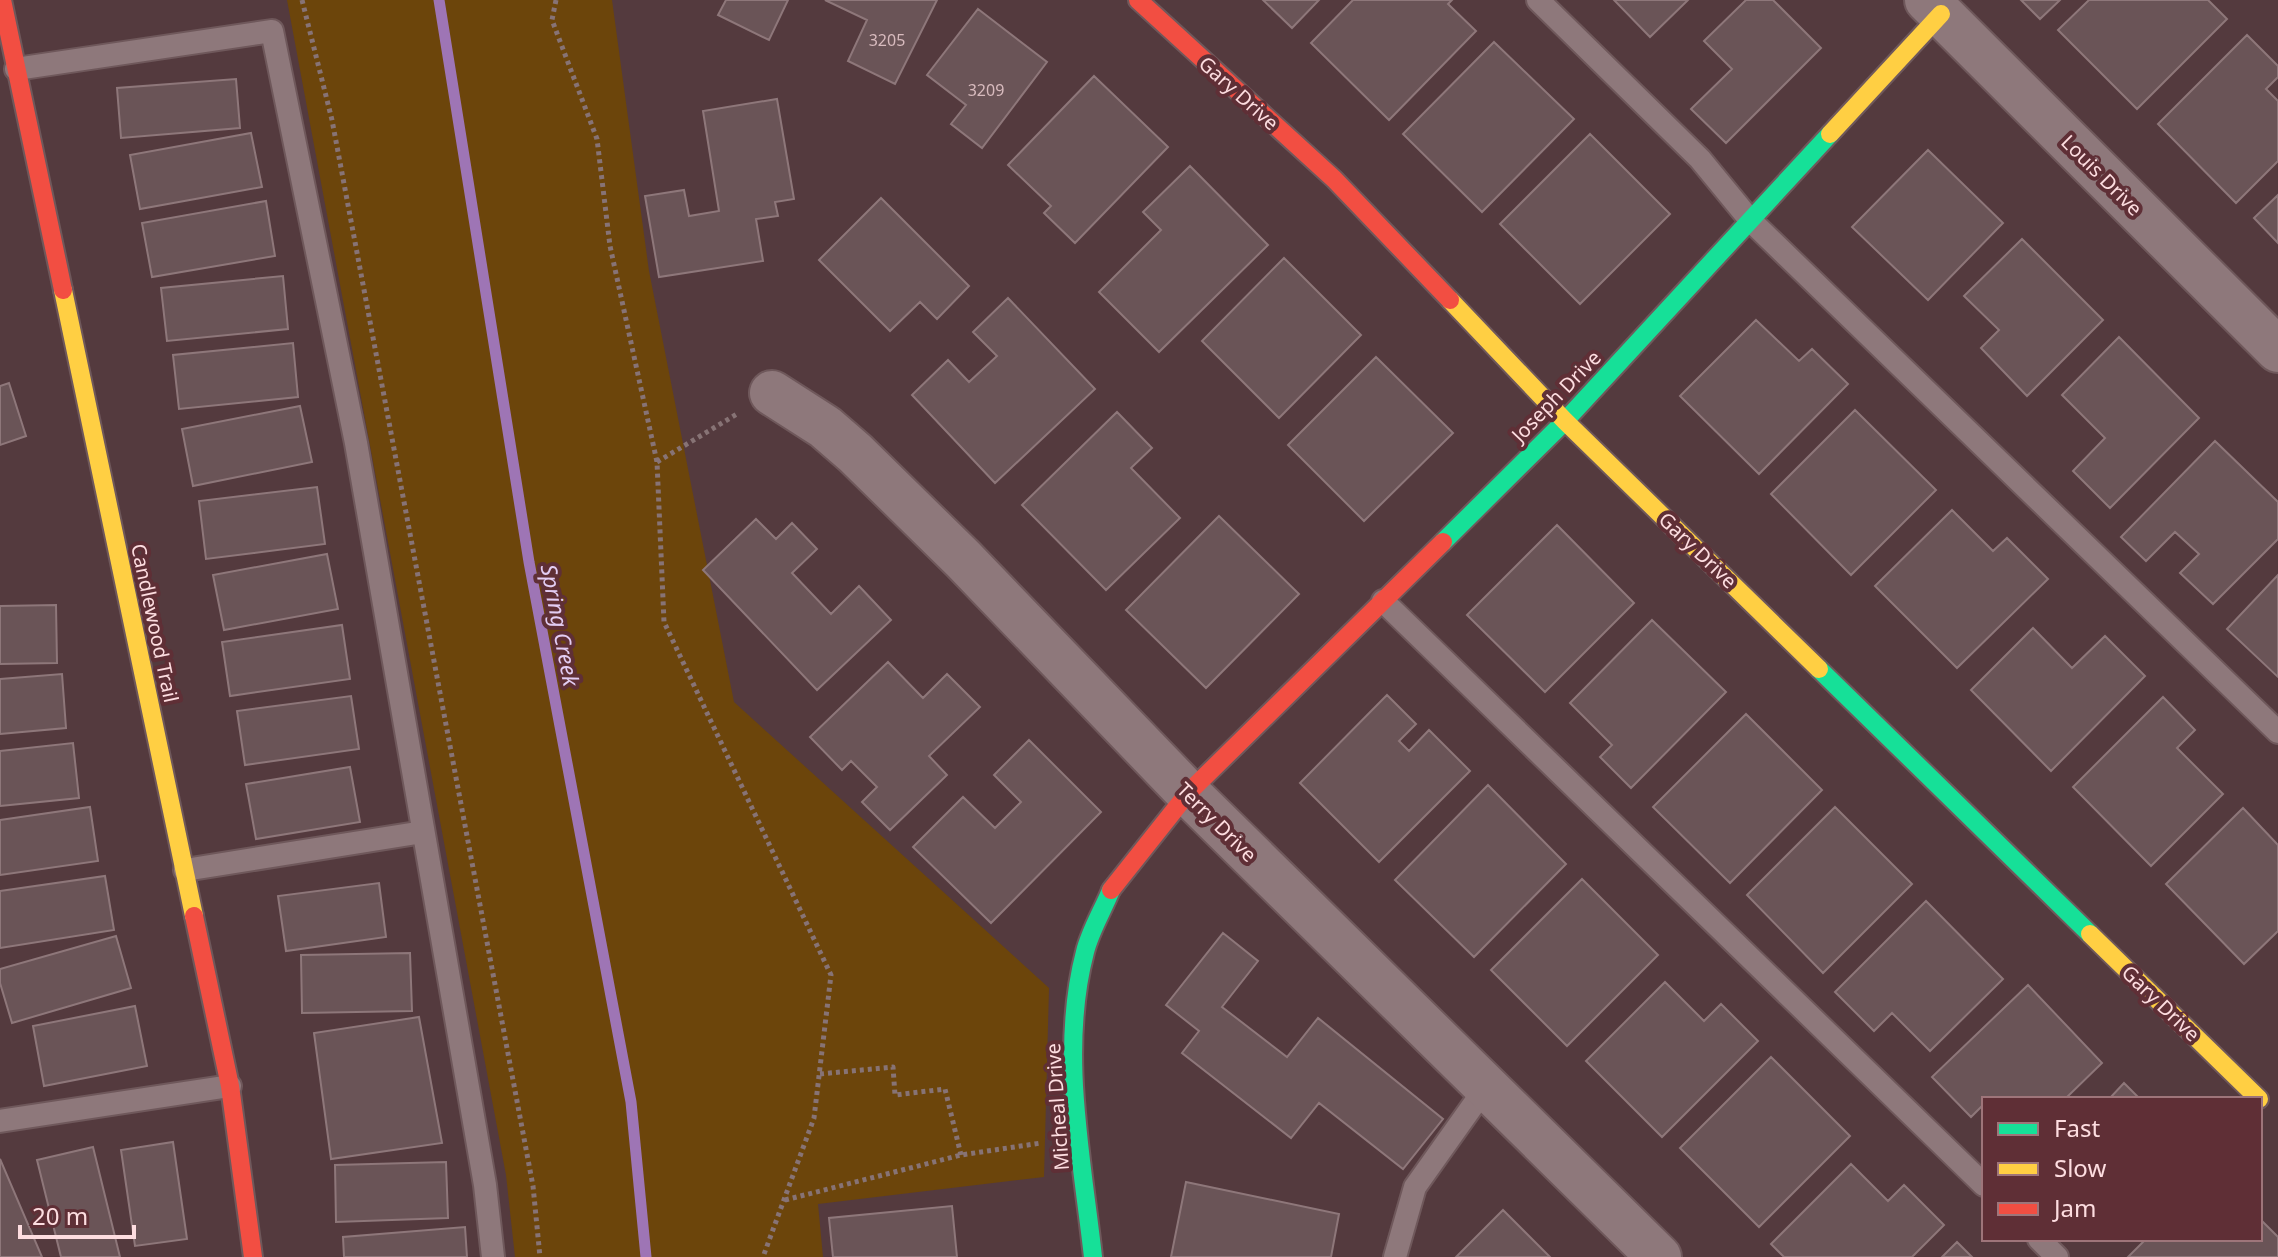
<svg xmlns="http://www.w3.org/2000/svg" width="2278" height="1257" font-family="'Noto Sans',sans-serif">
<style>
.green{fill:#6c450b}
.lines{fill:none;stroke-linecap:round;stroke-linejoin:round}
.stream{stroke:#9e75b5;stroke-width:11}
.building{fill:#6a5457;stroke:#8e777a;stroke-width:2}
.lane-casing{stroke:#6f585b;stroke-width:26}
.street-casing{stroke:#6f585b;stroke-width:48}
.fast-casing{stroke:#6f585b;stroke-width:22}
.slow-casing{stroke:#6f585b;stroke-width:22}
.jam-casing{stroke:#6f585b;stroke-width:22}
.path{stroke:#877375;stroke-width:5;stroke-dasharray:4 4;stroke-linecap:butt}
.lane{stroke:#8e787b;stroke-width:22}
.street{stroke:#8e787b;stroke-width:44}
.fast{stroke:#16e098;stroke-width:18}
.slow{stroke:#ffcf43;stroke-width:18}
.jam{stroke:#f24e42;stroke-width:18}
.labels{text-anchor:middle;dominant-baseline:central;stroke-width:8;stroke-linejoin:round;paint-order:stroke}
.number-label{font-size:16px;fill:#d8bbbe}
.street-label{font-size:20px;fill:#fddde0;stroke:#5f2f36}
.water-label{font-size:22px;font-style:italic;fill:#e3cdf3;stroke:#5f2f36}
</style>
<rect width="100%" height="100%" fill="#543a3e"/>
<path class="green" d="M 287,0 L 612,0 L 649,271 L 734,702 L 1049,988 L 1044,1177 L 818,1204 L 823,1257 L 515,1257 L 506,1175 Z"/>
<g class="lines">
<path class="stream" d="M 439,0 L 529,562 L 631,1102 L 646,1257"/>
</g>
<path class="building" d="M 726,0 L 788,0 L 769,40 L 718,15 Z
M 825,0 L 937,0 L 895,84 L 848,61 L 867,20 Z
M 1263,0 L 1319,0 L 1292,28 Z
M 1353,0 L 1452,0 L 1448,4 L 1476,31 L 1389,120 L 1311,43 Z
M 1614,0 L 1688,0 L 1650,37 Z
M 1746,0 L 1773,0 L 1821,48 L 1726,143 L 1691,109 L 1732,69 L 1704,41 Z
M 2021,0 L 2060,0 L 2040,19 Z
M 2089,0 L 2208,0 L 2227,19 L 2137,109 L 2058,30 Z
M 978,9 L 1047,62 L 982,148 L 951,124 L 966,105 L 927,75 Z
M 2247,35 L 2278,66 L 2278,77 L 2266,89 L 2278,101 L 2278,161 L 2236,203 L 2158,124 Z
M 1494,42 L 1574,119 L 1482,212 L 1403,134 Z
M 1094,76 L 1168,147 L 1075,243 L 1044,213 L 1051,206 L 1008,165 Z
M 236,79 L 240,128 L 121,138 L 117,88 Z
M 777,99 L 794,199 L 775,202 L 778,216 L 756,219 L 763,261 L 659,277 L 645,196 L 684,190 L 689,216 L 719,211 L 703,111 Z
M 251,133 L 262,187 L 140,209 L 130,155 Z
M 1590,134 L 1670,214 L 1580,304 L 1500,224 Z
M 1928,150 L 2003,223 L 1928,300 L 1852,227 Z
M 1190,166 L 1268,245 L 1159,352 L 1099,292 L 1161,230 L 1143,212 Z
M 2278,195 L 2278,243 L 2254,218 Z
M 881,198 L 969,286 L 937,319 L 920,302 L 890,331 L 819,260 Z
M 266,201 L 275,256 L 152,277 L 142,223 Z
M 2022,239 L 2103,320 L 2027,396 L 1981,348 L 1999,330 L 1964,296 Z
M 1284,258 L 1361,335 L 1279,418 L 1202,341 Z
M 283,276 L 288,329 L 167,341 L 161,288 Z
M 1008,298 L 1095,389 L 995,483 L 912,395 L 948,360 L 969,382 L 997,356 L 973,332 Z
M 1756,320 L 1799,361 L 1812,349 L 1848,384 L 1759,474 L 1680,396 Z
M 2119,337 L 2199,418 L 2110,508 L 2073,471 L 2105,438 L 2062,395 Z
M 293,343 L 298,397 L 179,409 L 173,355 Z
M 1376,357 L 1453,433 L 1364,521 L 1288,445 Z
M 9,383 L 26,436 L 0,445 L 0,386 Z
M 300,406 L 312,462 L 193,486 L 182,429 Z
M 1855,410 L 1936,490 L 1851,575 L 1771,494 Z
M 1117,412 L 1152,448 L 1131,468 L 1180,518 L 1106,590 L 1022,505 Z
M 2215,441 L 2278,502 L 2278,539 L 2213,604 L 2180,573 L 2199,554 L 2175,532 L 2146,561 L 2121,537 Z
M 317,487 L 325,544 L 206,559 L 199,501 Z
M 1952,510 L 1993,551 L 2007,538 L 2048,579 L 1957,668 L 1875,586 Z
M 1219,516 L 1299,594 L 1206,688 L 1126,610 Z
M 756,519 L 776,539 L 792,523 L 817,549 L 792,573 L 831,614 L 859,586 L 891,620 L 817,690 L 703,570 Z
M 1557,525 L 1634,603 L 1545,692 L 1467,615 Z
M 327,554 L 338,609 L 224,630 L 213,575 Z
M 2278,575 L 2278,677 L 2227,629 Z
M 56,605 L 57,663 L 0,664 L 0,606 Z
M 1652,620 L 1726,692 L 1631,788 L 1600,757 L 1612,745 L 1570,703 Z
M 342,625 L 350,679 L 230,696 L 222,642 Z
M 2033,628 L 2072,668 L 2105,636 L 2145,676 L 2051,771 L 1971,690 Z
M 888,662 L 923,698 L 947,674 L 980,707 L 929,756 L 947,775 L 890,830 L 862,802 L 877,787 L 851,761 L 842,770 L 810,737 Z
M 62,674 L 66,728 L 0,734 L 0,679 Z
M 1387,695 L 1416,724 L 1399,741 L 1409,751 L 1429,730 L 1470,771 L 1379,862 L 1300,783 Z
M 351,696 L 359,749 L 245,765 L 237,711 Z
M 2163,697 L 2195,730 L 2177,748 L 2223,794 L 2151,866 L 2073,787 Z
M 1746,714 L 1822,790 L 1730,883 L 1653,807 Z
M 1029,740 L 1101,812 L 991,923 L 913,847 L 963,797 L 995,828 L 1021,802 L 994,775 Z
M 73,743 L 79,798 L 0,806 L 0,751 Z
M 350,767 L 360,822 L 256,839 L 246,784 Z
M 1488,785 L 1566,864 L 1474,957 L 1395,880 Z
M 90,807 L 98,861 L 0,875 L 0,820 Z
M 1835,807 L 1912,884 L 1823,973 L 1747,895 Z
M 2243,808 L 2278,845 L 2278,931 L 2244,964 L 2166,884 Z
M 105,876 L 114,930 L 0,948 L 0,891 Z
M 1582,879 L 1658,955 L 1567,1046 L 1491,970 Z
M 379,883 L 386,937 L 286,951 L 278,896 Z
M 1926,901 L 2003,979 L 1930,1051 L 1892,1013 L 1874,1031 L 1835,992 Z
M 1223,933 L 1258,961 L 1222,1007 L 1287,1057 L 1318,1018 L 1443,1119 L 1403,1169 L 1319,1103 L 1291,1138 L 1182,1053 L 1199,1031 L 1166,1005 Z
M 116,936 L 131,988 L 12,1023 L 0,983 L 0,969 Z
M 410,953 L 412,1011 L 302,1013 L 301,955 Z
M 1665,982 L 1704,1021 L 1721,1004 L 1758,1041 L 1662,1137 L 1586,1061 Z
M 2028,985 L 2102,1063 L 2065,1099 L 1984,1099 L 1984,1104 L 1971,1117 L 1932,1077 Z
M 135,1006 L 147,1066 L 44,1086 L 33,1026 Z
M 419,1017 L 442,1143 L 331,1159 L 314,1033 Z
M 1771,1057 L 1850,1136 L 1759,1227 L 1680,1148 Z
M 2124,1083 L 2140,1099 L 2109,1099 Z
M 173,1142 L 187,1239 L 135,1246 L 121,1150 Z
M 93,1147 L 120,1257 L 61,1257 L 37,1160 Z
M 0,1159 L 42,1257 L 0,1257 Z
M 446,1162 L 448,1218 L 336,1222 L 335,1165 Z
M 1851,1164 L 1888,1201 L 1904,1185 L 1944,1225 L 1912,1257 L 1784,1257 L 1771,1244 Z
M 1186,1182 L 1339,1214 L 1331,1257 L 1171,1257 Z
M 952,1206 L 957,1257 L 833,1257 L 829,1218 Z
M 1503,1210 L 1550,1257 L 1456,1257 Z
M 2260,1219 L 2278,1237 L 2278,1257 L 2128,1257 L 2146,1239 L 2260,1239 Z
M 465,1227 L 467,1257 L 344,1257 L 343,1237 Z
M 1957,1242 L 1972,1257 L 1942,1257 Z"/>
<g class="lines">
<g class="lane-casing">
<path id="lane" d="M 1538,0 L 1700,159 L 1750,220 L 2278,732
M 16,69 L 272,31 L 356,443 L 485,1185 L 493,1257
M 1383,601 L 1984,1185
M 185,870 L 423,832
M 0,1121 L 230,1086
M 2039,1239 L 2057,1257
M 1395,1257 L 1415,1187 L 1486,1087"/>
</g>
<g class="street-casing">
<path id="street" d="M 1927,0 L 2278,350
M 772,393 L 825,427 L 855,453 L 963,559 L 1188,793 L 1659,1257"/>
</g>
<g class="fast-casing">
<path id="fast" d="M 1443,542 L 1565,421 L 1830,134
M 1819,669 L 2090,934
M 1093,1257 C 1082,1157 1059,1051 1085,952 C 1090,931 1103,910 1111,890"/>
</g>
<g class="slow-casing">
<path id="slow" d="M 1830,134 L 1941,14
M 63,290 L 194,916
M 1450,300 L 1565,421 L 1819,669
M 2090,934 L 2259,1099"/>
</g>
<g class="jam-casing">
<path id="jam" d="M 2,0 L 63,290
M 1138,0 L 1334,179 L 1450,300
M 1111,890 L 1188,793 L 1443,542
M 194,916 L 230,1086 L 253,1257"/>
</g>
<path class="path" d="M 302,0 L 332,120 L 533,1186 L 540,1257
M 556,0 L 552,20 L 597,139 L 610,246 L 657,462 L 664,622 L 831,975 L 814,1118 L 763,1257
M 657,462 L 737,414
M 820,1074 L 893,1067 L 895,1095 L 945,1089 L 961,1155
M 785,1200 L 961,1155 L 1041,1143"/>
<use href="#lane" class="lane"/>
<use href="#street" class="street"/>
<use href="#fast" class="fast"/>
<use href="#slow" class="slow"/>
<use href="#jam" class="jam"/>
</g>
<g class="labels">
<g class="number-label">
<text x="887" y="40">3205</text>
<text x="986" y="90">3209</text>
</g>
<g class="street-label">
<text transform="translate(1239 93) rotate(42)">Gary Drive</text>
<text transform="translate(2102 175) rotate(45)">Louis Drive</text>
<text transform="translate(1556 396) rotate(-46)">Joseph Drive</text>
<text transform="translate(1698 550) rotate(44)">Gary Drive</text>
<text transform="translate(155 623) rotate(78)">Candlewood Trail</text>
<text transform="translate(1217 822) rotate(45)">Terry Drive</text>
<text transform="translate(2161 1003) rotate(44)">Gary Drive</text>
<text transform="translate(1057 1107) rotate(-94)">Micheal Drive</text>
</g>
<g class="water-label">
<text transform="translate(561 625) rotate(79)">Spring Creek</text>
</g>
</g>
<rect x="1982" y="1097" width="280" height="144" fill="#5f2f36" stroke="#9e757a" stroke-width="2"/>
<rect x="1998" y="1123" width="40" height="12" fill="#16e098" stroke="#9e757a" stroke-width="2"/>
<text x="2054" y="1137" font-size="24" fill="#fddde0">Fast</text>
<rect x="1998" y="1163" width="40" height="12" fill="#ffcf43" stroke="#9e757a" stroke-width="2"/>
<text x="2054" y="1177" font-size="24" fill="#fddde0">Slow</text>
<rect x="1998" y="1203" width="40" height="12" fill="#f24e42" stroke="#9e757a" stroke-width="2"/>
<text x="2054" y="1217" font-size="24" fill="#fddde0">Jam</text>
<path d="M20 1225v12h114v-12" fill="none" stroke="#fddde0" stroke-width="4"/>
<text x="32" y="1225" font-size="24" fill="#fddde0" stroke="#5f2f36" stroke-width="6" paint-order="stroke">20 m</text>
</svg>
